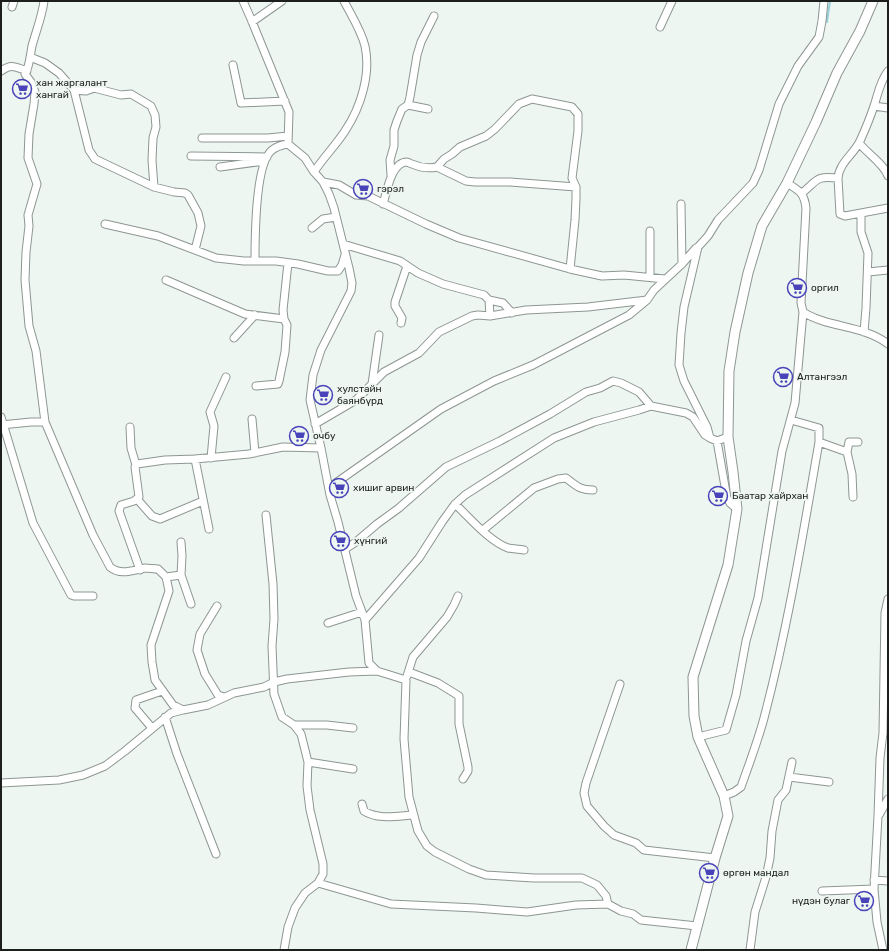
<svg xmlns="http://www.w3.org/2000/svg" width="889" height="951" font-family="Rubik,sans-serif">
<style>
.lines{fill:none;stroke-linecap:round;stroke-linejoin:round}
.stream{stroke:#96d2db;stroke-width:2}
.minor-casing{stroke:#8e9692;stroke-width:9}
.major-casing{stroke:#8e9692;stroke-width:11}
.minor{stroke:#fff;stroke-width:7}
.major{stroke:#fff;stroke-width:9}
.labels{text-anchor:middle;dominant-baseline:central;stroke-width:3.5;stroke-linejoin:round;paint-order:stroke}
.poi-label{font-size:10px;fill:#1c1f1d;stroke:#eef6f2;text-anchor:start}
</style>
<rect width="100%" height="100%" fill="#eef6f2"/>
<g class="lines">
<path class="stream" d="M 827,22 L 830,1"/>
<g class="minor-casing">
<path id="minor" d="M 243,1 L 251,19 L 289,112 L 288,144 L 305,158 L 314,172 L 323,182 L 329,194 L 334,208 L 349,268 L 352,283 L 351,291 L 321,350 L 313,375 L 310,400 L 321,448 L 330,495 L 338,522 L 356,596 L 365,620 L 369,663 L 377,671 L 406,680 L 404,739 L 409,797 L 418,831 L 427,846 L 435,852 L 469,869 L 486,875 L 534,878 L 582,878 L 597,885 L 606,896 L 608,904 L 621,911 L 633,914 L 641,920 L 697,926
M 12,7 L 14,1
M 252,22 L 282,1
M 660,27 L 672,1
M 30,57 L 45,63 L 59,73 L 74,90 L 89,150 L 95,159 L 154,187 L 174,192 L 185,193 L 188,195 L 198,213 L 201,226 L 195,250
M 233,65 L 241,103 L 285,101
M 1,71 C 12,63 15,67 27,71
M 74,90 L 86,91 L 94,88 L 121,95 L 131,94 L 151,106 L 155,115 L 156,127 L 153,138 L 152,160 L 154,187
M 408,105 L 428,109
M 874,106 L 888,108
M 202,138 L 268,138 L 288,136
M 859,143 C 868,154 884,164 888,176
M 191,156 L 267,157
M 220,167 L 264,161
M 437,167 L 444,159 L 452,154 L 460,147 L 486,136 L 495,129 L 519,104 L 532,99 L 572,107 L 578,114 L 578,131 L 572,178 L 576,187 L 576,199 L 575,220 L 570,269
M 314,172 C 323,158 336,145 345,131 C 361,107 371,74 365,46 C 361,30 351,15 344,1
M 391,175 L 390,160 L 394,146 L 394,130 L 397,121 L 402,109 L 408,105 L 410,97 L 417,55 L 421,42 L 434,16
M 838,178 C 839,163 854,154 860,141 C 865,130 870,118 874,106 C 878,94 880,81 888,71
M 323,182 L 339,185 L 356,195 L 368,196 L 426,224 L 459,238 L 570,269 L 602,276 L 624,275 L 665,279
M 787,183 C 799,191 804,192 806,208 L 801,303 L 803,312 C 828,328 864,325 888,344
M 802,193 C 819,179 815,176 838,178 L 840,214 L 845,216 L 888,208
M 383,204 C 387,192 391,162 407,162 C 409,162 410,164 412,164 C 421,168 428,169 437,167 L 466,181 L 475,182 L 510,182 L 576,187
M 681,204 L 682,264
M 861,214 L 861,232 L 868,253 L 866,308 L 864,332
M 105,224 L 158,236 L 216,258 L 244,261 L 276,261 L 298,264 L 328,271 L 338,271 L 342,265 L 345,255
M 312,228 L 323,219 L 336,217
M 650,231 L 650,277
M 343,244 L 400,261 L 418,273 L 443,284 L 484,295 L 489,300 L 490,316
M 255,261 C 255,238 255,166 271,151 C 276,146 282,145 288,144
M 868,272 L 888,270
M 166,280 L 245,314 L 284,319 L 283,310 L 288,263
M 489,300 L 503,303 L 512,313
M 401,323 L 402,318 L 395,306 L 395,302 L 407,266
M 234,338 L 255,315
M 372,384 L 379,335
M 256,386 L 278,384 L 279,381 L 285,352 L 287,325 L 284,319
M 1,417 L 33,523 L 71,595 L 74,596 L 93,596
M 252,419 L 255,453
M 45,422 L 93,535 L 110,567 C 121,576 133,570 145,568 C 149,568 154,569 158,569 L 166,577 L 169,591 L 151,645 L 152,662 L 155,680 L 173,705 L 183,710 L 208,705 L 234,693 L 264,687 L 274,682 L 287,679 L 349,672 L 377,671
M 315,424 L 356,400 L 384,372 L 419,353 L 439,332 L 472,316 L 478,315 L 490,316 L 526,310 L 588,307 L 647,300
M 1,425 L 31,422 L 45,422 L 36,351 L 29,326 L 25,280 L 26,252 L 29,226 L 28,215 L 37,184 L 28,158 L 29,134 L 34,104 L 35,92 L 31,82 L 25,74 C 30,65 30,56 32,46 C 36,31 42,17 44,1
M 130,427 L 131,448 L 136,465
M 728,437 L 717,441 L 710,438 L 707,427 L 684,381 L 679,365 L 681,333 L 684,307 L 698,247 L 708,236 L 718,220 L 753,183 L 759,170 L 779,104 L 798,66 L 819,37 L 822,21 L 824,1
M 717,441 L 727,498 L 730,503 L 737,509
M 819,442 L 847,452 L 852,474 L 853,497
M 847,452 L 849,442 L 858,442
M 211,458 L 214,426 L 210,412 L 226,377
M 195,459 L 209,529
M 330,487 L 441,409 L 494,381 L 533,365 L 629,315 L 647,300 L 654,290 L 682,264 L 696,248
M 137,499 L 152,516 L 160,519 L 203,501
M 455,504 C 470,518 489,541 508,548 C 513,549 519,549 524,550
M 266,515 L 273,584 L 274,619 L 272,646 L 274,694 L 282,717 L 294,725 L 301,734 L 308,762 L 307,786 L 310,810 L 323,864 L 323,874 L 318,883 L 305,893 L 295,908 L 288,927 L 284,950
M 483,530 L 534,488 L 558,479 L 566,478 C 576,486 580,490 593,490
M 345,549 L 356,542 L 377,524 L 399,508 L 446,467 L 500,441 L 550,414 L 586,392 L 600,388 L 613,381 L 621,383 L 639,392 L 651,406 L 686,413 L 693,417 L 705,435 L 710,438
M 140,570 L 119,511 L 121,505 L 134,501 L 139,497 L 135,467 L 137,464 L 165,460 L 195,459 L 249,454 L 283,447 L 321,448
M 181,575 L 191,604
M 166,577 L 181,575 L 182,556 L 181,542
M 217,606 L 200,634 L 197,650 L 205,674 L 218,695 L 224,697
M 365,620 L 419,558 L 442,522 L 455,504 L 465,495 L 554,438 L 594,422 L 639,410 L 651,406
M 328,623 L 362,612
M 409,672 L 438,683 L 459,696 L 459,724 L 468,767 L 468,771 L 463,779
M 407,676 L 413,657 L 447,617 L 454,605 L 458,596
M 620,684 L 586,783 L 584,793 L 587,806 L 604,826 L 614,835 L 636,843 L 644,850 L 715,858
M 165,717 L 177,754 L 216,854
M 294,725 L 327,725 L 353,728
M 152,728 L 135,708 L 136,700 L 162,691
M 698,737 L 726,730 L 736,695 L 746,641 L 758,598 L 782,451 L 795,403 L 803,312
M 308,762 L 353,769
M 789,777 L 829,782
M 1,783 L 59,780 L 83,775 L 105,766 L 125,751 L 171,713 L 183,710
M 724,796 L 734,792 L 741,787 C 749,764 758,741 764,718 C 788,627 803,534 819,442 L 819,428 L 791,420
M 362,804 L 364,811 C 378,820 397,816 413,815
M 879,815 L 888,799
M 874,880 L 888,881
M 318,883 L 391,904 L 476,908 L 527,912 L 576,905 L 608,904
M 822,891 L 874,889
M 750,950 L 755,912 L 766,877 L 770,858 L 772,831 L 778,800 L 786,790 L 792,762
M 883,950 L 877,922 L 874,889 L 878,816 L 880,758 L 883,733 L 885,613 L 888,599"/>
</g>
<g class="major-casing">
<path id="major" d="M 691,950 L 715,858 L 728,816 L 724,796 L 698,737 L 694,716 L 693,677 L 728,565 L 737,509 L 733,472 L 728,437 L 729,371 L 735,332 L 748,273 L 762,226 L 787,183 L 816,122 L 837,73 L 860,31 L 873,1"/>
</g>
<use href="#minor" class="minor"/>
<use href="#major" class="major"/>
</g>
<defs>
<g id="supermarket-ring" transform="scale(1)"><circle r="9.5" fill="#eef6f2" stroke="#4843b9" stroke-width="1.5"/><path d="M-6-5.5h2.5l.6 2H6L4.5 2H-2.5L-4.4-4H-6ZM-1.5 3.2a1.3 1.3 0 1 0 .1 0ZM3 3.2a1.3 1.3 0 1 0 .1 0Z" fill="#4843b9"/></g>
</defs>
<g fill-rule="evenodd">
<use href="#supermarket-ring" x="22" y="89"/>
<use href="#supermarket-ring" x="363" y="189"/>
<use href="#supermarket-ring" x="797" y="288"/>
<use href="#supermarket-ring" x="783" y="377"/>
<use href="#supermarket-ring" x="323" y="395"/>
<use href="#supermarket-ring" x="299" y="436"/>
<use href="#supermarket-ring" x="339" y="488"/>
<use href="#supermarket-ring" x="718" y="496"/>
<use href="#supermarket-ring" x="340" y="541"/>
<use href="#supermarket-ring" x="709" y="873"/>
<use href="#supermarket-ring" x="864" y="901"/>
</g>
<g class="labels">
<g class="poi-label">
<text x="36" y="83">хан жаргалант<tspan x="36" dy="12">хангай</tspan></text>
<text x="377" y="189">гэрэл</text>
<text x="811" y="288">оргил</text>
<text x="797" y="377">Алтангээл</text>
<text x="337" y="389">хулстайн<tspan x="337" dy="12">баянбүрд</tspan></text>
<text x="313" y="436">очбу</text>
<text x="353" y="488">хишиг арвин</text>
<text x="732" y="496">Баатар хайрхан</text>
<text x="354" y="541">хүнгий</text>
<text x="723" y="873">өргөн мандал</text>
<text x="850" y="901" text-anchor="end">нүдэн булаг</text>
</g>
</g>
<rect width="889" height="951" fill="none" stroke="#1c1f1d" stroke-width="4"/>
</svg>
